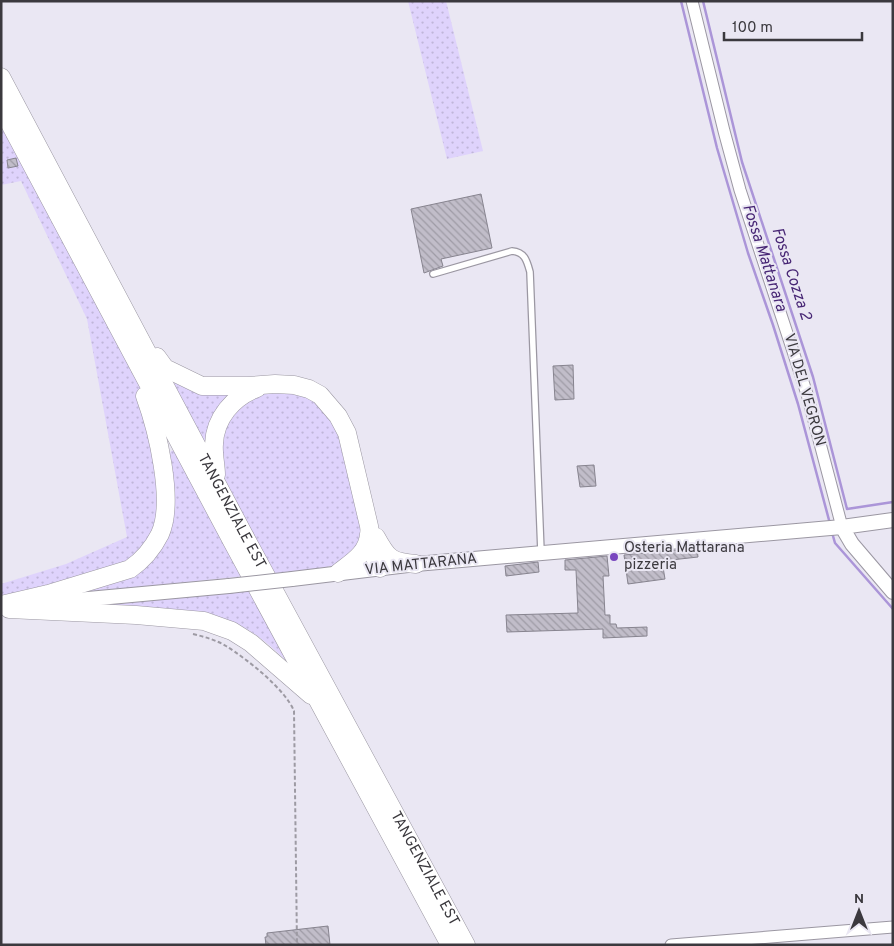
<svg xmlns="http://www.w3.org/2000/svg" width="894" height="946" font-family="Overpass,sans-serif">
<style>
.green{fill:url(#green-dots)}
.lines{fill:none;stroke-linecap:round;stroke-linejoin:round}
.stream{stroke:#ab95d8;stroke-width:2.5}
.building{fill:url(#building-back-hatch);stroke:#87848f}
.service-casing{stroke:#9b97a2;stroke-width:8}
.minor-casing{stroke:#9b97a2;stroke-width:13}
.tertiary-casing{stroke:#9b97a2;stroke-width:16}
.trunk-casing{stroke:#9b97a2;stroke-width:19}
.path{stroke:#9d9aa3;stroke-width:2;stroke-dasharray:4 2.5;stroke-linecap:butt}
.service{stroke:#fff;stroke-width:5.5}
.minor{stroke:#fff;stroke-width:11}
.tertiary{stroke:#fff;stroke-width:14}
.trunk{stroke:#fff;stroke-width:18}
.tertiary-bridge-casing{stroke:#9b97a2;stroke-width:16;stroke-linecap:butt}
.tertiary-bridge{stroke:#fff;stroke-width:14}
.poi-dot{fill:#7947bf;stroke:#eae7f3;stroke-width:2}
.labels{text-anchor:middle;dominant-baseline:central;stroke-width:4;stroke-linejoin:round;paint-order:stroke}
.street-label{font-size:15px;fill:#3b393e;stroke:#eae7f3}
.poi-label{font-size:15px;fill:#3b393e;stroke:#eae7f3;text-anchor:start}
.water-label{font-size:16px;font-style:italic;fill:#472674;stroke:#eae7f3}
</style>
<defs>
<pattern id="green-dots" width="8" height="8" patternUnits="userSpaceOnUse" patternTransform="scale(1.25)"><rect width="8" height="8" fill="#dfd3fc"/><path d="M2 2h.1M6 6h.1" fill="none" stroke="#c0b6d9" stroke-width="1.8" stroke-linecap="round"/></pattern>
<pattern id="building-back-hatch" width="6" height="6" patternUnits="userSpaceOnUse" patternTransform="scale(1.25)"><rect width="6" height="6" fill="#c1bdc9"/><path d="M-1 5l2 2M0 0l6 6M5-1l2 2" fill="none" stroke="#9e9ba5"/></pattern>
</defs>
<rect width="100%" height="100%" fill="#eae7f3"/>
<path class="green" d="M 408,1 L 446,1 L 483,151 L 447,159 Z
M 1,122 L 145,395 L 158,458 L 157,521 L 140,551 L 125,562 L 1,599 L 1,584 L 66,564 L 127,537 L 87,319 L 21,181 L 1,185 Z
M 175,382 L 231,391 L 207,443 L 203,442 L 173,386 Z
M 259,391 L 307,394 L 339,427 L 364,540 L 339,565 L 274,575 L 221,471 L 218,451 L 228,417 Z
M 175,450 L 245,576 L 62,595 L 154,551 L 168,459 L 171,451 Z
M 254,590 L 291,665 C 276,651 262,637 243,627 C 193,601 124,609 68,609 Z"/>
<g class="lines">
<path class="stream" d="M 681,1 L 717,148 L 748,253 L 773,325 L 798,404 L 829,520
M 703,1 L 742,162 L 813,377 L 847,509 L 893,502
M 833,536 L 835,543 L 893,609"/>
</g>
<path class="building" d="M 16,158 L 18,166 L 8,168 L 7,160 Z
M 481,194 L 492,248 L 441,259 L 443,266 L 424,273 L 411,209 Z
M 573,365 L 574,399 L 555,400 L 553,366 Z
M 594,465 L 596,486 L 580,487 L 577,466 Z
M 697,548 L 698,557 L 662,561 L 665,579 L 628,584 L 624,555 Z
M 607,556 L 609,576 L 603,576 L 605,615 L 610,615 L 610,624 L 616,624 L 617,628 L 647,627 L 647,636 L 603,638 L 603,629 L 507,632 L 506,615 L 578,613 L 576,570 L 565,570 L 565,560 Z
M 538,562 L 539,572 L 506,576 L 505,566 Z
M 328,926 L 330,945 L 266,945 L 265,937 L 267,937 L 267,933 Z"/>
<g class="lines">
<g class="service-casing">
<path id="service" d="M 433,274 L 512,251 C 525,252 527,261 530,272 L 541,552"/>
</g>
<g class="minor-casing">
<path id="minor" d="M 692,1 L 724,131 L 740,190 L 807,394 L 842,527
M 671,945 L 893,927"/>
</g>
<g class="tertiary-casing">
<path id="tertiary" d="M 842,527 L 852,544 L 893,592
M 292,579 L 416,564 L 842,527 L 893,520
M 34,604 L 229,586"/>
</g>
<g class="trunk-casing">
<g id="trunk">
<path id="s1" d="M 1,77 L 245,537 L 466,945"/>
<path d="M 1,107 L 233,543 L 450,945"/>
<path d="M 157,357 L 165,368 L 202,386 L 248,386 L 275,384 L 294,385 L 309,389 L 320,395 L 338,416 L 347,433 L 369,526 L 372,552 L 380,568"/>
<path d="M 216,475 C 216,465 213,454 214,444 C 215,418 233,397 257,388"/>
<path d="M 376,537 C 388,559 391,562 416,564"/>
<path d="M 338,573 C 352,562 368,553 369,534"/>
<path d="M 1,605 L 48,594 L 130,569 C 143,560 153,548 160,534 C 175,501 157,429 145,396"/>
<path d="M 9,609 L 136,615 L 204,621 L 232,631 L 251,643 L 311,695"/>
</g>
</g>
<path class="path" d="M 193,634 C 205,637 216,640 226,646 C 247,659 285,689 294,711 L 297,945"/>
<use href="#service" class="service"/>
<use href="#minor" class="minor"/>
<use href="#tertiary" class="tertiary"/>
<use href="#trunk" class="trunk"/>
<g class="tertiary-bridge-casing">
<path id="tertiary-bridge" d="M 229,586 L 292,579"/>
</g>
<use href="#tertiary-bridge" class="tertiary-bridge"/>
</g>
<circle class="poi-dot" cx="614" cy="557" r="5"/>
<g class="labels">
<g class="street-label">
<text transform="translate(804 390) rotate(74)">VIA DEL VEGRON</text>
<text stroke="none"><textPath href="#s1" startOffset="492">TANGENZIALE EST</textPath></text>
<text transform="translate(421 565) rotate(-6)">VIA MATTARANA</text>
<text stroke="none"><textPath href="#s1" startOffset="898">TANGENZIALE EST</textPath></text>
</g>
<g class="poi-label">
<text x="624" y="548">Osteria Mattarana<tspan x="624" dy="17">pizzeria</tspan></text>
</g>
<g class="water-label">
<text transform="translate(764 258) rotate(72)">Fossa Mattanara</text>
<text transform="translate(791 274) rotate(72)">Fossa Cozza 2</text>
</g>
</g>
<rect width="894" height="946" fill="none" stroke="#3b393e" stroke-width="5"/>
<g transform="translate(859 911)" stroke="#eae7f3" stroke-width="4" paint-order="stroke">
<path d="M0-4L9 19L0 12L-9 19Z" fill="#3b393e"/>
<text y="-8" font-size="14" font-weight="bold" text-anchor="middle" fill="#3b393e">N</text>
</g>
<path d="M724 32v8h138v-8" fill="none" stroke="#3b393e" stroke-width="2.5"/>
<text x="732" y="32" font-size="15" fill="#3b393e" stroke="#eae7f3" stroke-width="4" paint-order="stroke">100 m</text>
</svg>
